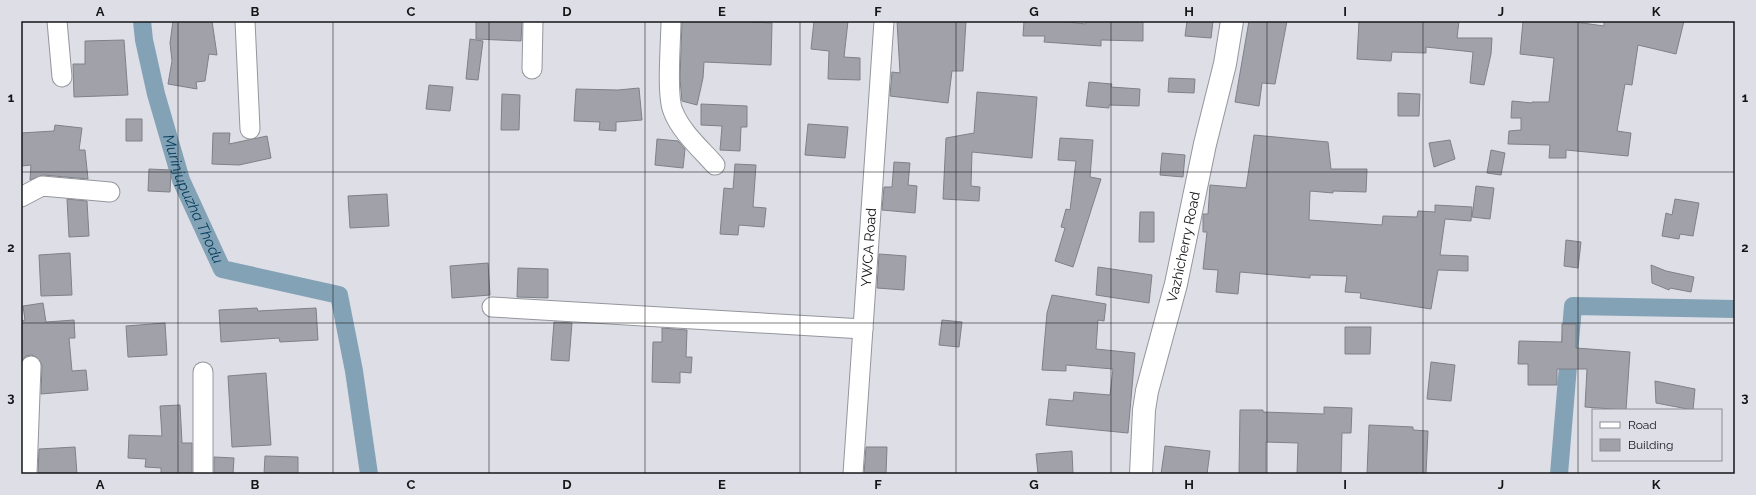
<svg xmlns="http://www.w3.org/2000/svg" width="1756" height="495" font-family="Raleway,sans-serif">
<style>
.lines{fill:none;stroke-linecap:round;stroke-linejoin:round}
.canal{stroke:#83a2b6;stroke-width:18}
.building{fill:#a1a2a9;stroke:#808088}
.street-casing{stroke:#95969d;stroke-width:21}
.secondary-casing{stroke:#95969d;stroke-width:24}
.street{stroke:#fff;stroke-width:19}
.secondary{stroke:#fff;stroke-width:22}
.grid{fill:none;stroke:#151518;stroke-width:1;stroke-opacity:0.55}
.labels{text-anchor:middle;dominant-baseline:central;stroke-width:4;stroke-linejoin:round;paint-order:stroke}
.street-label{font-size:14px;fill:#151518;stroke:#dddee6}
.water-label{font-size:15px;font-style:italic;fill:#05405e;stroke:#dddee6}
.neatline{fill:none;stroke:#151518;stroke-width:1.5}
.grid-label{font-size:13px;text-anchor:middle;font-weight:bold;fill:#151518}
</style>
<rect width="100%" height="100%" fill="#dddee6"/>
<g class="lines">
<g class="canal">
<path id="s1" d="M 142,21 L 144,40 L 156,94 L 181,180 L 222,269 L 339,295 L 354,371 L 369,474"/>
<path d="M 1559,474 L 1573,306 L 1735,309"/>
</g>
</g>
<path class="building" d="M 173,21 L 212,21 L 217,55 L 209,54 L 205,81 L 196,82 L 197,89 L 168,84 L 172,61 L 170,43 Z
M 476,21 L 522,21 L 521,41 L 476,39 Z
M 682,21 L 750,21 L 750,22 L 772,23 L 771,65 L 704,62 L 703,78 L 697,105 L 682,101 L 680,79 Z
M 814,21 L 848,21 L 844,57 L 860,58 L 860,80 L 828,79 L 829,51 L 811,49 Z
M 897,21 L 966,21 L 963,71 L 952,71 L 948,103 L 890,96 L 892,72 L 900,73 Z
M 1024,21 L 1058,21 L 1086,24 L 1086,21 L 1143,21 L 1143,41 L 1101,40 L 1101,46 L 1044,42 L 1045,36 L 1023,36 Z
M 1187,21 L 1213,21 L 1211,38 L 1185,36 Z
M 1249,21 L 1287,21 L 1275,84 L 1262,83 L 1259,106 L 1235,102 Z
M 1359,21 L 1459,21 L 1457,38 L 1492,38 L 1491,54 L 1484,85 L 1470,83 L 1473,52 L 1426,47 L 1426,53 L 1392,52 L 1391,61 L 1357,59 Z
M 1523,21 L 1568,21 L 1604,26 L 1604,21 L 1684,21 L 1676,54 L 1638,45 L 1632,85 L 1625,84 L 1617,131 L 1631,133 L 1628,156 L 1566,150 L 1566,158 L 1549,158 L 1550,145 L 1508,144 L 1509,131 L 1521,130 L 1521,118 L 1511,118 L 1512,101 L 1532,103 L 1532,102 L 1549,102 L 1554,58 L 1520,54 Z
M 470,39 L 483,41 L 478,80 L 466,79 Z
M 124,40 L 128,95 L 74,97 L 73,64 L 85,64 L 85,41 Z
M 1169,78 L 1195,79 L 1194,93 L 1168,92 Z
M 1089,82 L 1112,84 L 1111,87 L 1140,89 L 1139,106 L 1109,105 L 1109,108 L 1086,106 Z
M 429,85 L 453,87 L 450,111 L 426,109 Z
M 639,88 L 642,120 L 616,122 L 616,131 L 599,130 L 600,122 L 574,121 L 576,89 L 618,90 Z
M 977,92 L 1037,97 L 1032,158 L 972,152 L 971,186 L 980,187 L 979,201 L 943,199 L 946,138 L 974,133 Z
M 1398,93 L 1420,94 L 1419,116 L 1398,116 Z
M 502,94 L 520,95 L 519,130 L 501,130 Z
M 701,104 L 747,106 L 747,127 L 741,127 L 740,151 L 720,150 L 722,126 L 701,125 Z
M 126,119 L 142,119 L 142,141 L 126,141 Z
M 808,124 L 848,127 L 845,158 L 805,155 Z
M 55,125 L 82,128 L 79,150 L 85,150 L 88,179 L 43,175 L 30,180 L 31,165 L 21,166 L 21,133 L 54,131 Z
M 213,133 L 230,133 L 229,144 L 267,136 L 271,158 L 239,165 L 212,164 Z
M 1254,135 L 1328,142 L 1331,169 L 1367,169 L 1366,192 L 1333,191 L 1333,193 L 1310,191 L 1309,220 L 1382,225 L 1383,216 L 1417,217 L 1418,211 L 1435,212 L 1435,205 L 1472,207 L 1471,221 L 1445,219 L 1440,255 L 1468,256 L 1468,271 L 1438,270 L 1431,309 L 1360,298 L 1361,293 L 1345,292 L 1347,276 L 1310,275 L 1310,278 L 1240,272 L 1238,294 L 1216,292 L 1218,270 L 1203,269 L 1207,232 L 1203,232 L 1203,214 L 1208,214 L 1210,185 L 1246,188 Z
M 1060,138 L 1093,140 L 1090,177 L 1101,179 L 1073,267 L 1055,261 L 1065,228 L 1061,227 L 1066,209 L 1070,210 L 1076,161 L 1058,160 Z
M 657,139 L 678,141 L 685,149 L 683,168 L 655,165 Z
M 1450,140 L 1455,159 L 1434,167 L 1429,143 Z
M 1491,150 L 1505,153 L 1501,175 L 1487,173 Z
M 1162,153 L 1185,155 L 1183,177 L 1160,175 Z
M 894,162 L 910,163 L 908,185 L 917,186 L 915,213 L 882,210 L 884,187 L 892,187 Z
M 735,164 L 756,165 L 753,207 L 766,208 L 764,227 L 739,225 L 738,235 L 720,234 L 724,188 L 733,189 Z
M 149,169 L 171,170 L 170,192 L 148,191 Z
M 1476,186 L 1494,188 L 1490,219 L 1472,217 Z
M 387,194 L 389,226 L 350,228 L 348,196 Z
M 67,199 L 87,201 L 89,236 L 69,237 Z
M 1675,199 L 1699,203 L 1693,236 L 1680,234 L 1679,239 L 1662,236 L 1666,213 L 1672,215 Z
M 1140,212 L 1154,212 L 1154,242 L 1139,242 Z
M 1566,240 L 1581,242 L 1578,268 L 1564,266 Z
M 70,253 L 72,295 L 41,296 L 39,255 Z
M 879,254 L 906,256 L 904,290 L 877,288 Z
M 488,263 L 490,295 L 452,298 L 450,266 Z
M 1651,265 L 1666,271 L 1694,277 L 1691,292 L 1670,288 L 1669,290 L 1652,283 Z
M 1098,267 L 1152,275 L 1149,303 L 1096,295 Z
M 518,268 L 548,269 L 548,298 L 517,297 Z
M 1052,295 L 1106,304 L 1104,321 L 1098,320 L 1096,349 L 1135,353 L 1128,433 L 1046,425 L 1049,399 L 1073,401 L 1074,392 L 1110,395 L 1113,369 L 1066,365 L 1066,371 L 1042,370 L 1047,313 Z
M 43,303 L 46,322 L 74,320 L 75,338 L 69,338 L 72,371 L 86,370 L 88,390 L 41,394 L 42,366 L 40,361 L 36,357 L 31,355 L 26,356 L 21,362 L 21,321 L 25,320 L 23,306 Z
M 257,308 L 258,311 L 316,308 L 318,340 L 280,342 L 279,338 L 221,342 L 219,310 Z
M 942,320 L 962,322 L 959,347 L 939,345 Z
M 554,322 L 572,323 L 569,361 L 551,360 Z
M 165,323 L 167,355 L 128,357 L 126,326 Z
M 1562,324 L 1576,324 L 1576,348 L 1630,352 L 1626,410 L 1585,407 L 1587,369 L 1557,369 L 1557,385 L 1528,385 L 1528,364 L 1518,364 L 1519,341 L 1562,342 Z
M 1345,327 L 1371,327 L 1370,354 L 1345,354 Z
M 662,328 L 687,330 L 686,357 L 692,357 L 691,373 L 680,372 L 680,383 L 652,382 L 653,342 L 662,342 Z
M 1431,362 L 1455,365 L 1451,401 L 1427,399 Z
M 266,373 L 271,445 L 232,447 L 228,376 Z
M 1655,381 L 1695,389 L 1693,410 L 1656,403 Z
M 180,405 L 182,443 L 192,443 L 192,474 L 161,474 L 161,468 L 145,467 L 146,459 L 128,458 L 129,435 L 162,436 L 160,406 Z
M 1324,407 L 1352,408 L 1351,433 L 1342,433 L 1341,474 L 1297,474 L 1298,443 L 1266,442 L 1266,474 L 1239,474 L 1240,410 L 1263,410 L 1263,412 L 1324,414 Z
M 1369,425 L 1413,427 L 1413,430 L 1428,431 L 1426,474 L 1367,474 Z
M 1165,446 L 1210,451 L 1207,474 L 1161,474 Z
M 75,447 L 77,474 L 38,474 L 39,449 Z
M 866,447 L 887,447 L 886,474 L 864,474 Z
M 1072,451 L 1073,474 L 1038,474 L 1036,454 Z
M 265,456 L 298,457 L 298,474 L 264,474 Z
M 214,457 L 234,458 L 233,474 L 214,474 Z"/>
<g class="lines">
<g class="street-casing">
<g id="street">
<path d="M 57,21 L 62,77"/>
<path d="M 245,21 L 250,129"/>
<path d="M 671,21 C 671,41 666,95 673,111 C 681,132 701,149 715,165"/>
<path d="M 532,69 L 533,21"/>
<path d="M 21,197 L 42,186 L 110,192"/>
<path d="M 492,307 L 863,329"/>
<path d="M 203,372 L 203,474"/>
<path d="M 27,474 L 31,366"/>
<path id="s2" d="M 853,474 L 884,21"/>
</g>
</g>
<g class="secondary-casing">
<g id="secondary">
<path id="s3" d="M 1141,474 L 1144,410 L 1147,391 L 1176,284 L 1205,144 L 1225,64 L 1232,21"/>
</g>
</g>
<use href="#street" class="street"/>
<use href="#secondary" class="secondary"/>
</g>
<path class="grid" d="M 178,21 L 178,474M 333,21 L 333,474M 489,21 L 489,474M 645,21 L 645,474M 800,21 L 800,474M 956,21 L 956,474M 1111,21 L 1111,474M 1267,21 L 1267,474M 1423,21 L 1423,474M 1578,21 L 1578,474M 21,172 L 1735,172M 21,323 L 1735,323"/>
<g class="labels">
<g class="street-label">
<text stroke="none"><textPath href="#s3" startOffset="232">Vazhicherry Road</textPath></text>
<text stroke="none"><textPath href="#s2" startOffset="227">YWCA Road</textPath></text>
</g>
<g class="water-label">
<text stroke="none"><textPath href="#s1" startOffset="186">Murinjupuzha Thodu</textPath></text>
</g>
</g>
<rect width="1756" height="495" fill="none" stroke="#dddee6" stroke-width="44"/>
<rect x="1592" y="409" width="130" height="52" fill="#dddee6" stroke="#8d8e94"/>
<rect x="1600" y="422" width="20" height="6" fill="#ffffff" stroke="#8d8e94"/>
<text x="1628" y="429" font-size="12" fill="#151518">Road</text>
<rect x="1600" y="439" width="20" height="12" fill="#a1a2a9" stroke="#8d8e94"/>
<text x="1628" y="449" font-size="12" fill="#151518">Building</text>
<rect x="22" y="22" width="1712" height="451" class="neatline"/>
<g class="grid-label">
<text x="100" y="16">A</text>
<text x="255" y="16">B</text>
<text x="411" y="16">C</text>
<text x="567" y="16">D</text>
<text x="722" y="16">E</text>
<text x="878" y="16">F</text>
<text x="1034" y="16">G</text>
<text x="1189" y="16">H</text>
<text x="1345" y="16">I</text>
<text x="1501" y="16">J</text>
<text x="1656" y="16">K</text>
<text x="11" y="102">1</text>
<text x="1745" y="102">1</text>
<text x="11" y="252">2</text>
<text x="1745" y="252">2</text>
<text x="11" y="402">3</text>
<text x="1745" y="402">3</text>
<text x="100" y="489">A</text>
<text x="255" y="489">B</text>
<text x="411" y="489">C</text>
<text x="567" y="489">D</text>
<text x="722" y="489">E</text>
<text x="878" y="489">F</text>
<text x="1034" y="489">G</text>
<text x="1189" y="489">H</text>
<text x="1345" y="489">I</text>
<text x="1501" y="489">J</text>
<text x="1656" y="489">K</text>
</g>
</svg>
